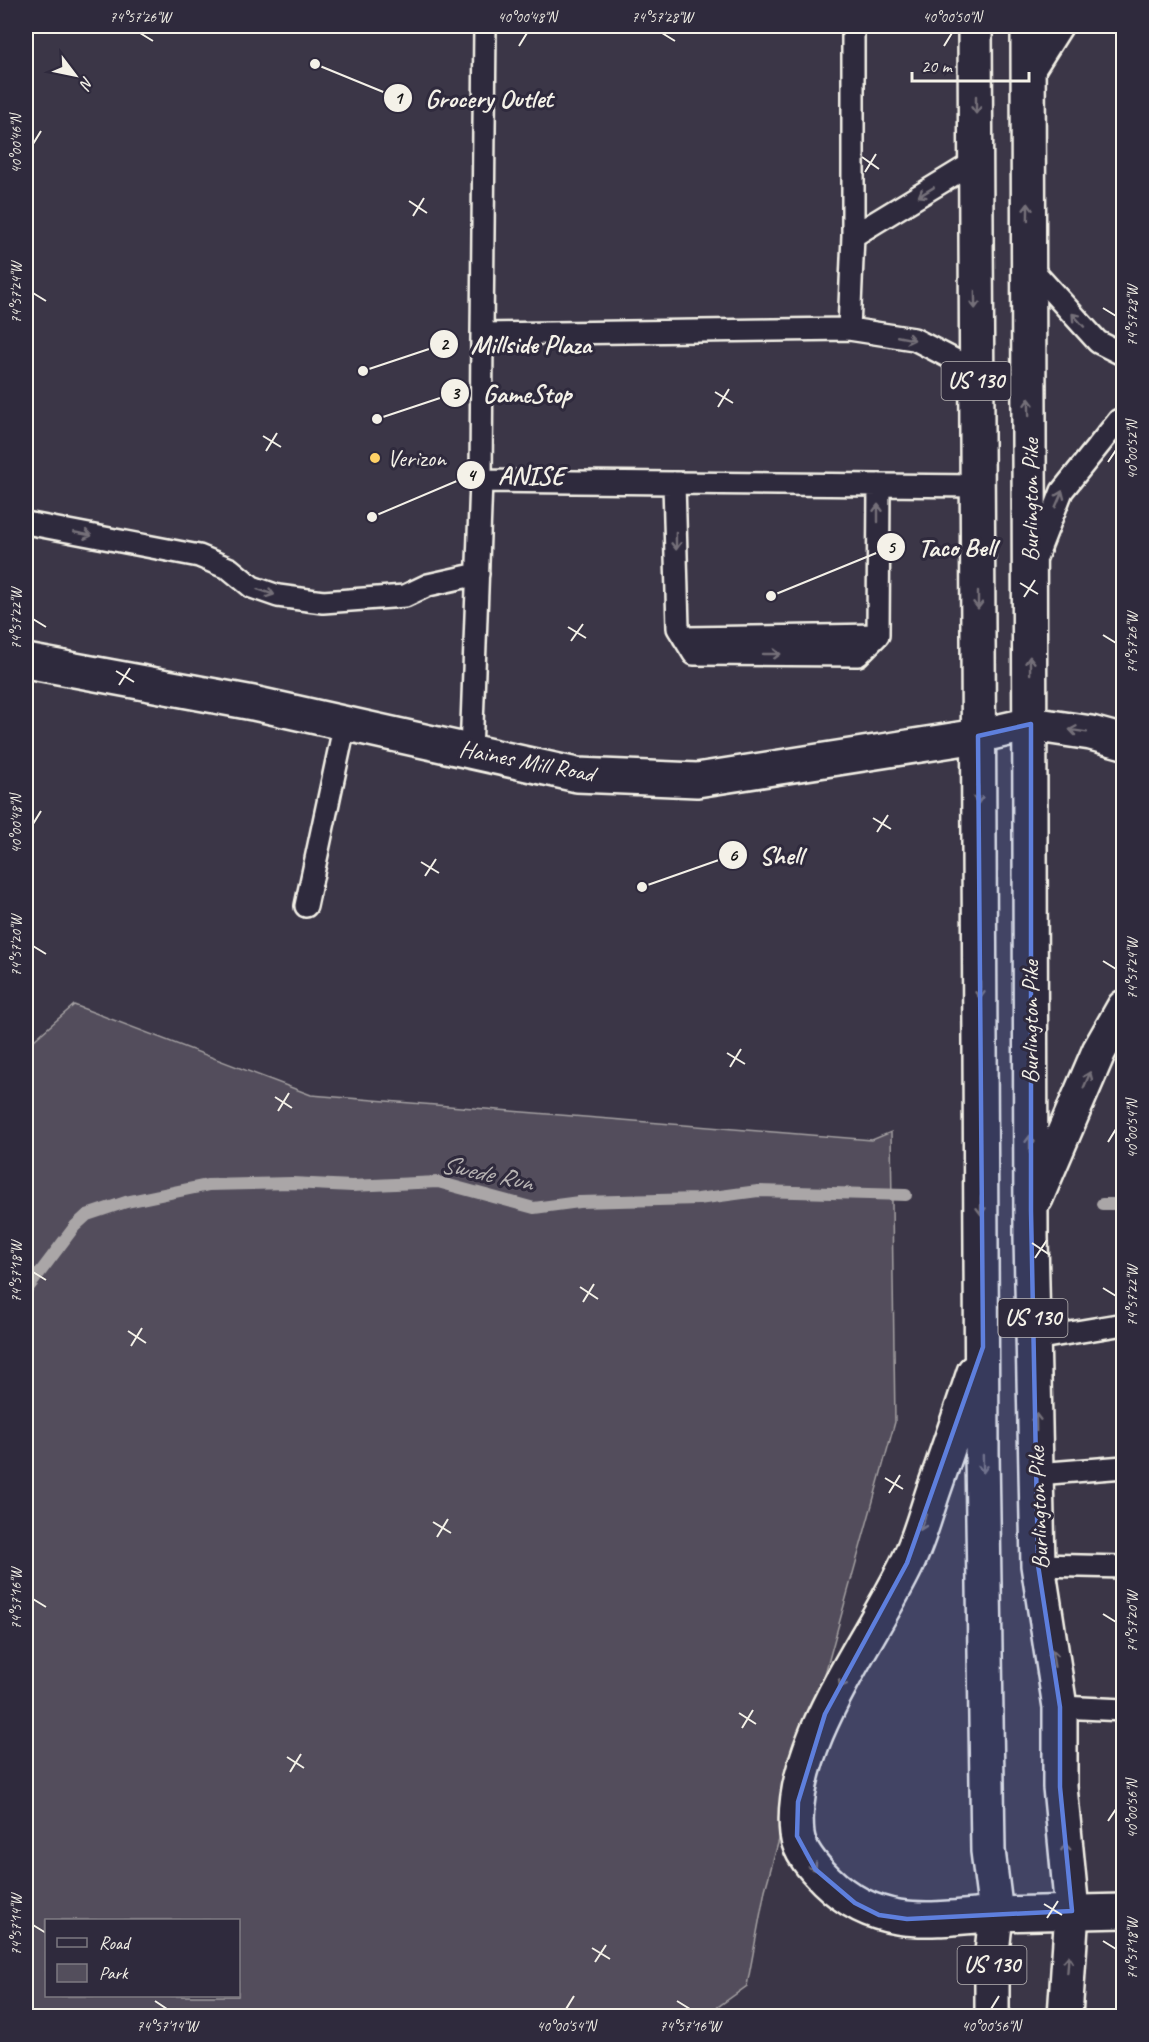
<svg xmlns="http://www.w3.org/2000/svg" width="1149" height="2042" font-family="Caveat,sans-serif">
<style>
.green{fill:#534e5c;stroke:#a4a0a2;stroke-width:1.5;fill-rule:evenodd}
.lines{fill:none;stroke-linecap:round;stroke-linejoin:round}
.stream{stroke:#aaa6a7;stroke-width:12}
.lane-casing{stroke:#f4f1e8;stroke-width:26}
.secondary-casing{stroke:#f4f1e8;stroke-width:38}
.highway-casing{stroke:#f4f1e8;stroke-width:38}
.lane{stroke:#2f2a3d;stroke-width:21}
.secondary{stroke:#2f2a3d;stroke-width:33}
.highway{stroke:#2f2a3d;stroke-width:33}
.oneway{stroke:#747079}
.marked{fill:#5e7fdd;fill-opacity:0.2;stroke:#5e7fdd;stroke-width:4.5;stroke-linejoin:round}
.ticks{fill:none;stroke:#f4f1e8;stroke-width:2}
.poi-dot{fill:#ffd166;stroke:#2f2a3d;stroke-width:2}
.labels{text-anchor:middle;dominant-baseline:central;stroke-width:6;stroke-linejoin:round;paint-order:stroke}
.shield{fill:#2f2a3d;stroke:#b9b5b5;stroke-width:1.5}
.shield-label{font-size:22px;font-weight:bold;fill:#f4f1e8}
.poi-label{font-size:24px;fill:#f4f1e8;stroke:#2f2a3d;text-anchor:start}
.street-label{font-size:24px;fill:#f4f1e8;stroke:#2f2a3d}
.water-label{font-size:26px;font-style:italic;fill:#b6b2b2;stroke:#2f2a3d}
.leader{fill:none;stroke:#f4f1e8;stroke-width:2}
.callout-dot{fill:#f4f1e8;stroke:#2f2a3d;stroke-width:2}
.mark-label{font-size:18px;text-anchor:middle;font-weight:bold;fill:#111}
.callout-label{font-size:26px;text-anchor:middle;font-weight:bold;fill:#f4f1e8;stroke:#2f2a3d;stroke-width:6;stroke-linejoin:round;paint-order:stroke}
.neatline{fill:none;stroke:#f4f1e8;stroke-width:2}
.ticks-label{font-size:15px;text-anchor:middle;fill:#f4f1e8}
</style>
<rect width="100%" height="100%" fill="#3b3647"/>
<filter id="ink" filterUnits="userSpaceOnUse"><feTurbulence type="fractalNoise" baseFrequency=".0167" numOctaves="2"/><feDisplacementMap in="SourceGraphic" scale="12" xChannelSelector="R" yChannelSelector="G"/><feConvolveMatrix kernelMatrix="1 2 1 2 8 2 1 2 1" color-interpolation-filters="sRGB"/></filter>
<g filter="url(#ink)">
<path class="green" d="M 74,1005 L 311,1095 L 872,1140 L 891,1132 L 895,1422 L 765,1890 L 747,1986 L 705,2016 L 26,2016 L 26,1047 ZM 46,1920 L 238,1920 L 238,1996 L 46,1996 Z"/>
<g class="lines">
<path class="stream" d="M 1102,1204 L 1124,1204
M 26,1291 L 75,1226 L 87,1215 L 126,1202 L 208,1185 L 292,1183 L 352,1186 L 438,1182 L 534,1208 L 579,1202 L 698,1199 L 758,1191 L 906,1195"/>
<g class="lane-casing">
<path id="lane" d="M 1031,75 L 1062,26
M 853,236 L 976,161
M 1028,265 L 1098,342 L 1124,355
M 849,329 L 914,339 L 976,371
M 482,334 L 485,26
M 481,481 L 482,334 L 849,329 L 853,236 L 853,26
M 674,483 L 678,628 L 694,654 L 858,655 L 878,635 L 879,485
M 26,523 L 199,556 L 230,569 L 252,587 L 278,596 L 323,602 L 405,596 L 428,585 L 478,574
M 1037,555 L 1062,491 L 1119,420 L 1124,418
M 684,638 L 878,635
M 471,752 L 481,481 L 977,486
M 306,906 L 345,723
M 1034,1339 L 1124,1324
M 1037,1474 L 1124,1467
M 1038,1565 L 1124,1567
M 1060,1707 L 1124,1710"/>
</g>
<g class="secondary-casing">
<path id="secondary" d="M 26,661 L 253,703 L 577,775 L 697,780 L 978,736 L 1031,724
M 996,1914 L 1124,1911"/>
</g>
<g class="highway-casing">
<path id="highway" d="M 975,26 L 982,1452 L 988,1851 L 996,1914 L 992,1952 L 992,2016
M 1028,26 L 1031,1237 L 1038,1565 L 1060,1707 L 1060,1787 L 1072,1911 L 1065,2016
M 1031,724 L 1091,733 L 1124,742
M 1036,1198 L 1099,1051 L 1124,1007
M 974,1372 C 961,1412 947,1452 933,1492 C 925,1516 918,1542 907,1564 C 870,1642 787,1746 797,1834 C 799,1852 814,1868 826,1880 C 877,1930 930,1920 996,1914"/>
</g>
<use href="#lane" class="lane"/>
<use href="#secondary" class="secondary"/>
<use href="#highway" class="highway"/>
</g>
<defs><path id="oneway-shaft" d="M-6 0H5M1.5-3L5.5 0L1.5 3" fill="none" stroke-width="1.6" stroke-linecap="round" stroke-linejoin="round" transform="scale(1.5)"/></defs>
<g class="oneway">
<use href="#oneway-shaft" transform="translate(976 105) rotate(90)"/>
<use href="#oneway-shaft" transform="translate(926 192) rotate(149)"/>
<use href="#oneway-shaft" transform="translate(1028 212) rotate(-89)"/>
<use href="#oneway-shaft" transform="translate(975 300) rotate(89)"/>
<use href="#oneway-shaft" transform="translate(1078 320) rotate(-132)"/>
<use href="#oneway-shaft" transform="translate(906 338) rotate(11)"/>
<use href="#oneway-shaft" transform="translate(1029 407) rotate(-91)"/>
<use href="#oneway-shaft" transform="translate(1059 499) rotate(-67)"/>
<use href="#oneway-shaft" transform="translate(878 513) rotate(-90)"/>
<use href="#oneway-shaft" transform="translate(83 534) rotate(11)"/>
<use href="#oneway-shaft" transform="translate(676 541) rotate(89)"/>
<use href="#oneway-shaft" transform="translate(266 592) rotate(18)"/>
<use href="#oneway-shaft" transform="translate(978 600) rotate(90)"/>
<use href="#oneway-shaft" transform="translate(772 654)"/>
<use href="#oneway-shaft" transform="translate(1030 665) rotate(-91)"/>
<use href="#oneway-shaft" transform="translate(1078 731) rotate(-171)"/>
<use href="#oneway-shaft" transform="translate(978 795) rotate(89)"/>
<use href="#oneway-shaft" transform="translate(980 990) rotate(90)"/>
<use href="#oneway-shaft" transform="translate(1087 1080) rotate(-67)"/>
<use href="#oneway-shaft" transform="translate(1030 1144) rotate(-90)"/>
<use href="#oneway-shaft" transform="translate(981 1206) rotate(90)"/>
<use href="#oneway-shaft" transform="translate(1036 1422) rotate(-91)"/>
<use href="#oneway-shaft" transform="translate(983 1464) rotate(89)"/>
<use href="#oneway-shaft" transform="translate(923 1522) rotate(110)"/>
<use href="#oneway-shaft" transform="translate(1053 1658) rotate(-99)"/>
<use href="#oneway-shaft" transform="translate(844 1680) rotate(119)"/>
<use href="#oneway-shaft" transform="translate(1066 1852) rotate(-96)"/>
<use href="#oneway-shaft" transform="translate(811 1863) rotate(56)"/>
<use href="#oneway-shaft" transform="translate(1068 1964) rotate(-86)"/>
</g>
</g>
<path class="marked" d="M 1031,724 L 1031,1211 L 1038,1565 L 1060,1707 L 1060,1787 L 1072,1911 L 907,1919 L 879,1915 L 855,1903 L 815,1869 L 797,1836 L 798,1802 L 825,1714 L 907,1563 L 983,1347 L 978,736 Z"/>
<path class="ticks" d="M 140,33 L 153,41M 662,33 L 675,41M 519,46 L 527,33M 944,46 L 952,33M 33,144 L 41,131M 862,157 L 879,169M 865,172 L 876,154M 409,201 L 427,213M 413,216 L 424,198M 33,293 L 46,301M 1103,308 L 1116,316M 715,392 L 733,403M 718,407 L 729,389M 263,436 L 281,447M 266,451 L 277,433M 1108,462 L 1116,450M 1020,583 L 1038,594M 1024,597 L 1035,580M 33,619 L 46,627M 568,627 L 586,638M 1103,635 L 1116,643M 571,641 L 583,624M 116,671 L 134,682M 119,685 L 130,668M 873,818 L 891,829M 33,824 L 41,811M 877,832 L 888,815M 421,862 L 439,873M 425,876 L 436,859M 33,946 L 46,954M 1103,961 L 1116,969M 727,1053 L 745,1064M 730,1067 L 741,1049M 275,1097 L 292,1108M 278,1111 L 289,1093M 1108,1142 L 1116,1129M 1032,1243 L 1050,1255M 1035,1258 L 1047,1240M 33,1272 L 46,1280M 580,1287 L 598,1299M 1103,1288 L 1116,1296M 583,1302 L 594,1284M 128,1331 L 146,1343M 131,1346 L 142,1328M 885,1478 L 903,1489M 889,1493 L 900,1475M 433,1522 L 451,1533M 437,1537 L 448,1519M 33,1599 L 46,1607M 1103,1614 L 1116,1622M 739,1713 L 756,1724M 742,1728 L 753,1710M 287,1757 L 304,1768M 290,1772 L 301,1754M 1108,1821 L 1116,1809M 1044,1904 L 1062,1915M 1047,1918 L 1058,1901M 33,1925 L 46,1933M 1103,1941 L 1116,1949M 592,1948 L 610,1959M 595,1962 L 606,1945M 155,2001 L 167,2009M 677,2001 L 690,2009M 566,2009 L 574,1996M 991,2009 L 999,1996"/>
<circle class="poi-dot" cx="375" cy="458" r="6"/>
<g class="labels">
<g class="shield">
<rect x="941.5" y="362" width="69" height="38" rx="4.5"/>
<rect x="998.5" y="1299" width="69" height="38" rx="4.5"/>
<rect x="957.5" y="1946" width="69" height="38" rx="4.5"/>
</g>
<g class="shield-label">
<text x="976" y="381">US 130</text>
<text x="1033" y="1318">US 130</text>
<text x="992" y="1965">US 130</text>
</g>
<g class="poi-label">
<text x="387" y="458">Verizon</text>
</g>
<g class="street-label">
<text transform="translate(1030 500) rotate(-90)">Burlington Pike</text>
<text transform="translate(527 761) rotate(11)">Haines Mill Road</text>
<text transform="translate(1030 1022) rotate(-90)">Burlington Pike</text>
<text transform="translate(1038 1508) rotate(-92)">Burlington Pike</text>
</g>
<g class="water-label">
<text transform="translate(487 1173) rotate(12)">Swede Run</text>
</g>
</g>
<path class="leader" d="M315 64L398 98M363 371L444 344M377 419L455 393M372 517L471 475M771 596L891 547M642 887L733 855"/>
<g class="callout-dot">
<circle cx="315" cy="64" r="6"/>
<circle cx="363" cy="371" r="6"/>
<circle cx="377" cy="419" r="6"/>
<circle cx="372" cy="517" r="6"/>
<circle cx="771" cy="596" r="6"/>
<circle cx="642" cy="887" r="6"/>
<circle cx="398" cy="98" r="15"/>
<circle cx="444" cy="344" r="15"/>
<circle cx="455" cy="393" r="15"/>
<circle cx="471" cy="475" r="15"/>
<circle cx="891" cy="547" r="15"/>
<circle cx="733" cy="855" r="15"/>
</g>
<g class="mark-label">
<text x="398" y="104">1</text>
<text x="444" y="350">2</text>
<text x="455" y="399">3</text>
<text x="471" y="481">4</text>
<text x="891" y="553">5</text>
<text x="733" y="861">6</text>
</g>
<g class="callout-label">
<text x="489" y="107">Grocery Outlet</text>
<text x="531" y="353">Millside Plaza</text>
<text x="527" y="402">GameStop</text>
<text x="531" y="484">ANISE</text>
<text x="957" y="556">Taco Bell</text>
<text x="781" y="864">Shell</text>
</g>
<rect width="1149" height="2042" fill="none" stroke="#2f2a3d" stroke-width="66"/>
<rect x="45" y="1919" width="195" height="78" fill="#2f2a3d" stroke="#7e7a81" stroke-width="1.5"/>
<rect x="57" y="1938" width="30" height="9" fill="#2f2a3d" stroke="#7e7a81" stroke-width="1.5"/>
<text x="99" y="1949" font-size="18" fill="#f4f1e8">Road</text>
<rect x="57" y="1964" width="30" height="18" fill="#534e5c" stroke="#7e7a81" stroke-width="1.5"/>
<text x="99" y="1979" font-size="18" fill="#f4f1e8">Park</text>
<g transform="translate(75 75) rotate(122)" stroke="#2f2a3d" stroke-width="4.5" paint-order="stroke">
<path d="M0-4.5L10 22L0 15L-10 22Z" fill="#f4f1e8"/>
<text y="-9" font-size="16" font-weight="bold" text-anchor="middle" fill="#f4f1e8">N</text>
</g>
<path d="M912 72v9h117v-9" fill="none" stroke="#f4f1e8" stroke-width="3"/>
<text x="921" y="72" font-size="18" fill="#f4f1e8" stroke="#2f2a3d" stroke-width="4.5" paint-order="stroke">20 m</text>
<rect x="33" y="33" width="1083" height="1976" class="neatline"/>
<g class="ticks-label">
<text x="140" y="22">74°57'26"W</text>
<text x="527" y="22">40°00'48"N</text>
<text x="662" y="22">74°57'28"W</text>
<text x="952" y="22">40°00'50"N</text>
<text transform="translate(16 144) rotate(-90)" y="5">40°00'46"N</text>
<text transform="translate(16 293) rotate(-90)" y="5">74°57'24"W</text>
<text transform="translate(1132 316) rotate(-90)" y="5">74°57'28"W</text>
<text transform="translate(1132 450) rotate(-90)" y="5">40°00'52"N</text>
<text transform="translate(16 619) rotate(-90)" y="5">74°57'22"W</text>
<text transform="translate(1132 643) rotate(-90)" y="5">74°57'26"W</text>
<text transform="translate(16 824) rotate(-90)" y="5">40°00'48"N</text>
<text transform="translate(16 946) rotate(-90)" y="5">74°57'20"W</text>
<text transform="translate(1132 969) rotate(-90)" y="5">74°57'24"W</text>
<text transform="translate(1132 1129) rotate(-90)" y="5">40°00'54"N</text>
<text transform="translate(16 1272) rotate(-90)" y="5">74°57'18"W</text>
<text transform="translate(1132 1296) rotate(-90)" y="5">74°57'22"W</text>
<text transform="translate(16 1599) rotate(-90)" y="5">74°57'16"W</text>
<text transform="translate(1132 1622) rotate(-90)" y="5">74°57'20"W</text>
<text transform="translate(1132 1809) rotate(-90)" y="5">40°00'56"N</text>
<text transform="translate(16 1925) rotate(-90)" y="5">74°57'14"W</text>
<text transform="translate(1132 1949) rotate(-90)" y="5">74°57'18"W</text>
<text x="167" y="2031">74°57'14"W</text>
<text x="566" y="2031">40°00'54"N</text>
<text x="690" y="2031">74°57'16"W</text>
<text x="991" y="2031">40°00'56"N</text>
</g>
</svg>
